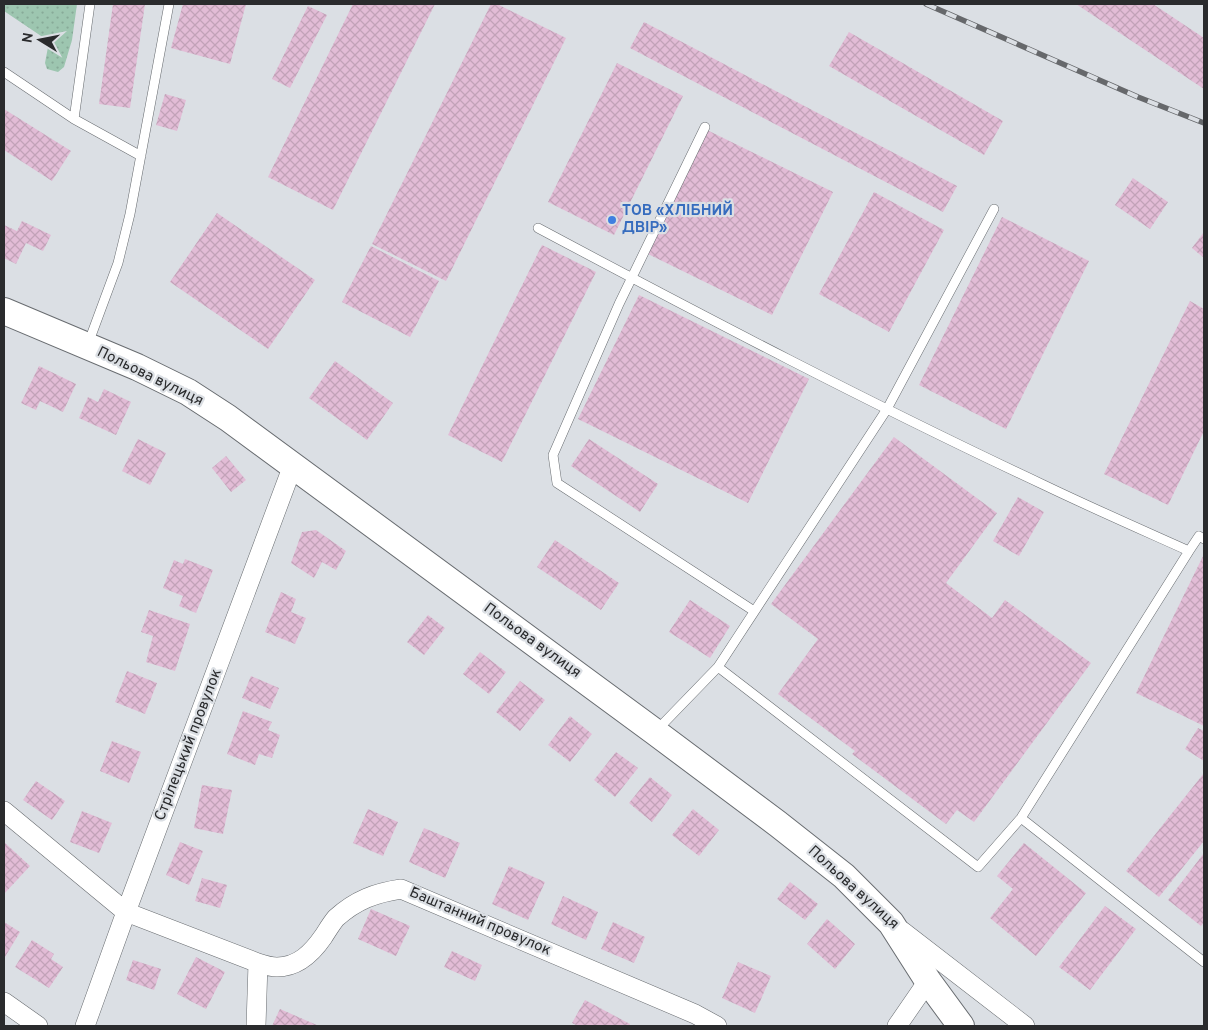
<svg xmlns="http://www.w3.org/2000/svg" width="1208" height="1030" font-family="Overpass,sans-serif">
<style>
.grass{fill:url(#grass-dots)}
.building{fill:url(#building-cross-hatch)}
.lines{fill:none;stroke-linecap:round;stroke-linejoin:round}
.lane-casing{stroke:#686c70;stroke-width:10}
.street-casing{stroke:#686c70;stroke-width:20}
.secondary-casing{stroke:#686c70;stroke-width:28}
.lane{stroke:#fff;stroke-width:9}
.street{stroke:#fff;stroke-width:19}
.secondary{stroke:#fff;stroke-width:26}
.rail-casing{stroke:#66686b;stroke-width:5.5}
.rail{stroke:#dbdfe4;stroke-width:4;stroke-dasharray:11;stroke-linecap:butt}
.shop-dot{fill:#3f7fe0;stroke:#dbdfe4;stroke-width:2}
.labels{text-anchor:middle;dominant-baseline:central;stroke-width:4.5;stroke-linejoin:round;paint-order:stroke}
.shop-label{font-size:15px;font-weight:bold;fill:#366cbe;stroke:#dbdfe4;text-anchor:start}
.street-label{font-size:15px;fill:#2a2b2d;stroke:#dbdfe4}
</style>
<defs>
<pattern id="grass-dots" width="8" height="8" patternUnits="userSpaceOnUse" patternTransform="scale(1.25)"><rect width="8" height="8" fill="#9dc6b0"/><path d="M2 2h.1M6 6h.1" fill="none" stroke="#87aa98" stroke-width="1.8" stroke-linecap="round"/></pattern>
<pattern id="building-cross-hatch" width="8" height="8" patternUnits="userSpaceOnUse" patternTransform="scale(1.25)"><rect width="8" height="8" fill="#e2bcd6"/><path d="M0 0l8 8M0 8l8-8" fill="none" stroke="#c2a2b8"/></pattern>
</defs>
<rect width="100%" height="100%" fill="#dbdfe4"/>
<path class="grass" d="M 4,4 L 77,4 L 72,40 L 64,67 L 58,72 L 47,69 L 45,63 L 48,47 L 44,38 L 4,11 Z"/>
<path class="building" d="M 113,4 L 145,4 L 130,108 L 99,104 Z
M 183,4 L 246,4 L 230,64 L 171,48 Z
M 353,4 L 435,4 L 333,210 L 268,177 Z
M 491,4 L 497,4 L 566,38 L 446,281 L 372,244 Z
M 1076,4 L 1153,4 L 1204,38 L 1204,89 Z
M 308,6 L 327,15 L 290,88 L 272,79 Z
M 644,22 L 957,186 L 943,212 L 630,48 Z
M 849,32 L 1003,121 L 984,155 L 829,66 Z
M 617,63 L 683,96 L 614,235 L 548,202 Z
M 165,94 L 186,100 L 177,131 L 156,125 Z
M 4,109 L 71,151 L 52,181 L 4,150 Z
M 707,130 L 833,192 L 772,315 L 646,253 Z
M 1133,178 L 1168,202 L 1150,229 L 1115,205 Z
M 874,192 L 944,230 L 889,332 L 819,294 Z
M 217,213 L 315,280 L 268,349 L 170,282 Z
M 1002,217 L 1089,261 L 1006,429 L 919,385 Z
M 22,221 L 51,235 L 43,251 L 26,243 L 16,264 L 4,258 L 4,225 L 17,231 Z
M 1204,232 L 1204,258 L 1192,248 Z
M 542,245 L 596,272 L 502,462 L 448,435 Z
M 371,246 L 439,281 L 410,337 L 342,302 Z
M 639,295 L 809,379 L 748,503 L 578,419 Z
M 1190,301 L 1204,309 L 1204,431 L 1168,505 L 1104,474 Z
M 335,361 L 393,403 L 367,440 L 309,398 Z
M 39,366 L 76,384 L 63,412 L 40,401 L 36,410 L 21,403 Z
M 104,389 L 131,402 L 116,435 L 79,418 L 88,397 L 98,402 Z
M 894,437 L 997,513 L 946,583 L 992,618 L 1005,600 L 1091,663 L 974,822 L 957,810 L 946,824 L 852,754 L 855,751 L 778,694 L 818,639 L 771,604 Z
M 138,439 L 166,453 L 150,485 L 122,471 Z
M 589,439 L 658,484 L 640,512 L 571,466 Z
M 226,456 L 246,480 L 231,492 L 212,468 Z
M 1018,497 L 1044,512 L 1019,556 L 993,541 Z
M 316,530 L 346,551 L 336,570 L 322,562 L 314,578 L 291,563 L 302,532 Z
M 555,540 L 619,583 L 601,610 L 537,567 Z
M 1204,554 L 1204,726 L 1136,693 Z
M 185,559 L 213,570 L 196,613 L 179,606 L 183,596 L 163,588 L 174,560 L 183,564 Z
M 281,592 L 296,599 L 291,612 L 306,618 L 295,644 L 265,632 Z
M 690,600 L 730,626 L 710,658 L 669,632 Z
M 149,610 L 190,624 L 175,671 L 146,662 L 153,636 L 141,632 Z
M 428,615 L 445,628 L 424,655 L 407,642 Z
M 480,652 L 506,672 L 489,694 L 463,674 Z
M 127,671 L 157,683 L 145,714 L 115,702 Z
M 251,676 L 279,688 L 270,709 L 242,698 Z
M 520,681 L 545,700 L 520,731 L 496,712 Z
M 243,711 L 272,722 L 268,730 L 280,735 L 272,758 L 259,754 L 255,765 L 227,754 Z
M 570,716 L 592,734 L 570,762 L 548,745 Z
M 1198,728 L 1204,731 L 1204,761 L 1185,749 Z
M 112,741 L 141,752 L 129,783 L 100,771 Z
M 616,752 L 638,768 L 615,797 L 594,780 Z
M 1204,773 L 1204,841 L 1159,897 L 1126,871 Z
M 650,777 L 672,795 L 652,822 L 629,803 Z
M 36,781 L 65,801 L 52,820 L 23,800 Z
M 202,785 L 232,790 L 223,834 L 194,828 Z
M 368,809 L 398,822 L 383,856 L 353,843 Z
M 693,809 L 719,830 L 699,856 L 672,835 Z
M 82,811 L 112,823 L 99,853 L 70,842 Z
M 424,828 L 460,843 L 445,878 L 409,862 Z
M 4,842 L 30,866 L 4,894 Z
M 180,842 L 203,851 L 189,885 L 166,875 Z
M 1024,843 L 1086,893 L 1036,956 L 990,918 L 1013,889 L 997,876 Z
M 1204,853 L 1204,922 L 1201,926 L 1168,900 Z
M 509,866 L 545,882 L 528,920 L 492,904 Z
M 202,878 L 227,885 L 220,908 L 195,901 Z
M 790,882 L 818,904 L 805,920 L 777,899 Z
M 563,896 L 598,912 L 586,940 L 551,924 Z
M 1105,906 L 1136,929 L 1090,990 L 1059,967 Z
M 371,909 L 410,926 L 396,956 L 358,939 Z
M 827,919 L 855,944 L 835,969 L 807,944 Z
M 4,922 L 20,932 L 5,957 L 4,956 Z
M 613,922 L 645,937 L 634,963 L 601,949 Z
M 32,940 L 54,954 L 51,959 L 63,967 L 49,988 L 15,967 Z
M 452,951 L 482,965 L 475,981 L 444,967 Z
M 196,957 L 225,972 L 206,1009 L 177,994 Z
M 133,960 L 161,969 L 154,990 L 126,980 Z
M 738,962 L 771,976 L 755,1013 L 722,998 Z
M 585,1000 L 630,1024 L 629,1026 L 578,1026 L 572,1023 Z
M 280,1009 L 319,1026 L 272,1026 Z"/>
<g class="lines">
<g class="lane-casing">
<path id="lane" d="M 4,72 L 74,119 L 141,156
M 74,119 L 90,4
M 705,127 L 619,304 L 553,455 L 557,483 L 754,611
M 538,228 C 705,317 873,405 1044,485 C 1092,508 1140,529 1189,551 L 1199,536 L 1204,539
M 88,344 L 118,263 L 130,214 L 169,4
M 718,667 L 978,867 L 1021,818 L 1189,551
M 657,730 L 718,667 L 887,409 L 994,209
M 1021,818 L 1204,962"/>
</g>
<g class="street-casing">
<path id="street" d="M 4,811 L 126,912 L 258,963 L 256,1026
M 902,931 L 1025,1026
M 258,963 C 264,965 271,967 277,967 C 298,967 312,953 323,937 C 327,931 331,924 336,918 C 356,900 375,893 401,889 L 695,1014 L 717,1026
M 4,1002 L 38,1026
M 85,1026 L 126,912 L 293,465
M 897,1026 L 928,981"/>
</g>
<g class="secondary-casing">
<path id="secondary" d="M 4,311 L 137,367 L 188,392 L 228,418 L 655,732 L 778,824 L 844,876 L 891,923 L 928,981 L 961,1026"/>
</g>
<use href="#lane" class="lane"/>
<use href="#street" class="street"/>
<use href="#secondary" class="secondary"/>
<g class="rail-casing">
<path id="rail" d="M 926,4 L 1138,97 L 1204,123"/>
</g>
<use href="#rail" class="rail"/>
</g>
<circle class="shop-dot" cx="612" cy="220" r="5"/>
<g class="labels">
<g class="shop-label">
<text x="622" y="211">ТОВ «ХЛІБНИЙ<tspan x="622" dy="17">ДВІР»</tspan></text>
</g>
<g class="street-label">
<text transform="translate(150 377) rotate(26)">Польова вулиця</text>
<text transform="translate(532 641) rotate(36)">Польова вулиця</text>
<text transform="translate(189 745) rotate(-69)">Стрілецький провулок</text>
<text transform="translate(853 888) rotate(42)">Польова вулиця</text>
<text transform="translate(480 922) rotate(23)">Баштанний провулок</text>
</g>
</g>
<rect width="1208" height="1030" fill="none" stroke="#2a2b2d" stroke-width="10"/>
<g transform="translate(40 40) rotate(280)" stroke="#dbdfe4" stroke-width="4" paint-order="stroke">
<path d="M0-4L9 19L0 12L-9 19Z" fill="#2a2b2d"/>
<text y="-8" font-size="14" font-weight="bold" text-anchor="middle" fill="#2a2b2d">N</text>
</g>
</svg>
